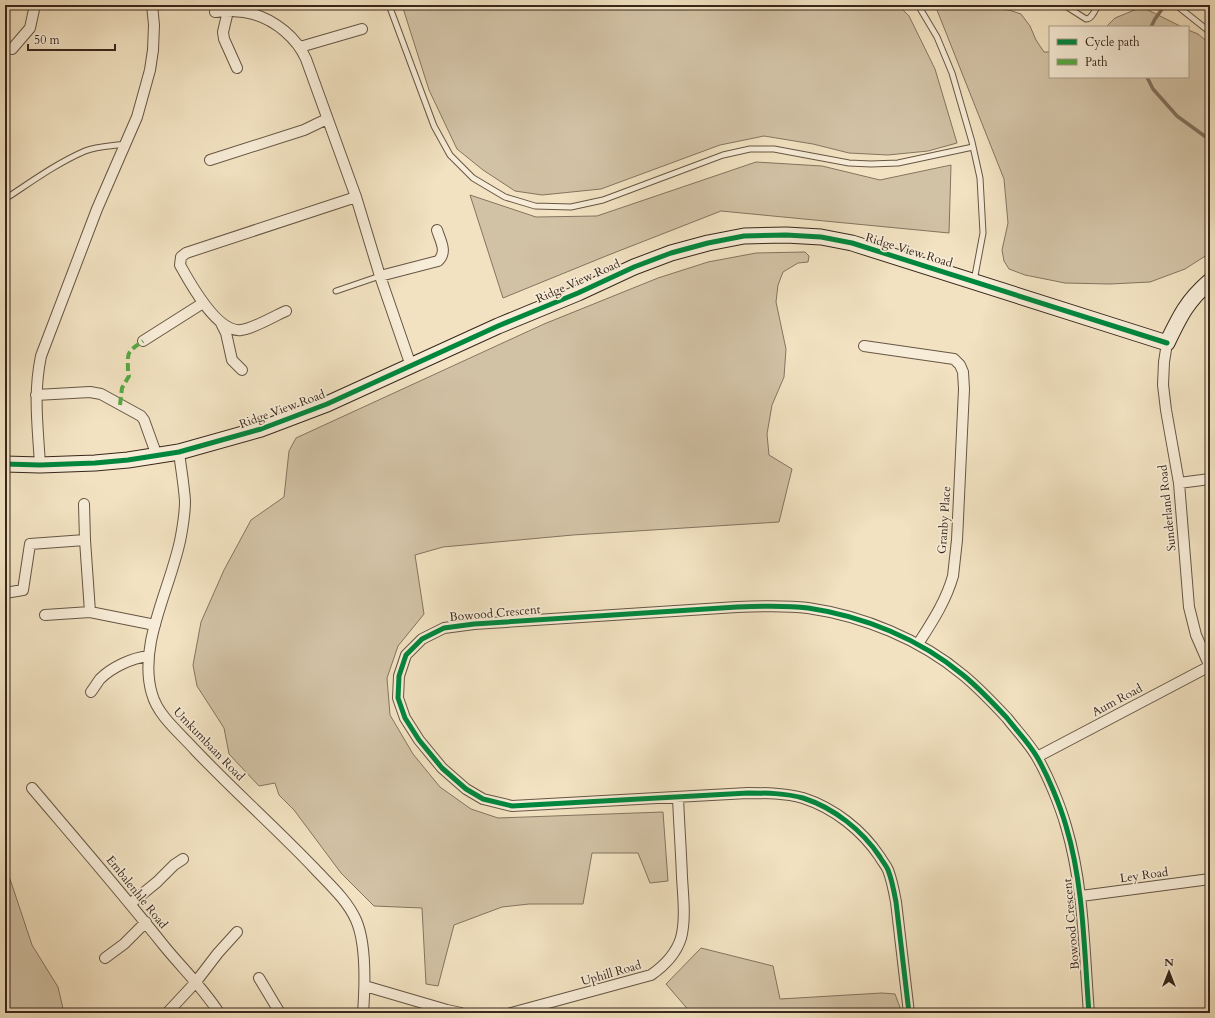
<svg xmlns="http://www.w3.org/2000/svg" width="1215" height="1018" font-family="Cardo,serif">
<style>
.green{fill:#d2c2a5;stroke:#847460}
.lines{fill:none;stroke-linecap:round;stroke-linejoin:round}
.stream{stroke:#81715d;stroke-width:3.5}
.lane-casing{stroke:#665644;stroke-width:7}
.street-casing{stroke:#665644;stroke-width:12}
.secondary-casing{stroke:#37271b;stroke-width:17}
.lane{stroke:#f7ecd7;stroke-width:5}
.street{stroke:#f7ecd7;stroke-width:10}
.secondary{stroke:#f7ecd7;stroke-width:15}
.quiet{stroke:#55aa43;stroke-width:4;stroke-dasharray:8 4;stroke-linecap:butt}
.cycleway-casing{stroke:#f7ecd7;stroke-width:8}
.cycleway{stroke:#00873e;stroke-width:5}
.labels{text-anchor:middle;dominant-baseline:central;stroke-width:3.5;stroke-linejoin:round;paint-order:stroke}
.street-label{font-size:12px;fill:#37271b;stroke:#f7ecd7}
</style>
<rect width="100%" height="100%" fill="#f2e2c1"/>
<filter id="stains"><feTurbulence type="fractalNoise" baseFrequency=".005" numOctaves="4"/><feColorMatrix values="0 0 0 0 .2 0 0 0 0 .09 0 0 0 0 .02 0 0 0 .5 -.17"/></filter>
<radialGradient id="worn" r=".72"><stop offset=".6" stop-color="#630" stop-opacity="0"/><stop offset="1" stop-color="#630" stop-opacity=".3"/></radialGradient>
<path class="green" d="M 402,5 L 898,5 L 909,16 L 935,69 L 957,143 L 928,151 L 888,155 L 849,153 L 813,144 L 764,136 L 720,145 L 601,189 L 542,195 L 515,191 L 483,170 L 457,149 L 429,90 Z
M 935,5 L 994,5 L 996,9 L 1009,10 L 1021,14 L 1030,26 L 1036,40 L 1044,52 L 1049,52 L 1050,50 L 1050,77 L 1188,77 L 1188,30 L 1198,34 L 1210,44 L 1210,253 L 1185,269 L 1150,282 L 1110,284 L 1065,283 L 1025,275 L 1009,269 L 1004,261 L 1002,250 L 1008,223 L 1004,179 Z
M 1142,7 L 1182,27 L 1106,27 L 1115,18 Z
M 756,162 L 822,166 L 880,180 L 951,165 L 949,233 L 721,211 L 606,256 L 503,298 L 470,195 L 536,217 L 597,216 Z
M 805,252 L 809,256 L 808,262 L 798,263 L 783,272 L 778,285 L 776,302 L 786,349 L 784,377 L 772,405 L 767,434 L 769,455 L 792,469 L 779,522 L 573,535 L 443,547 L 415,555 L 424,614 L 398,646 L 387,678 L 390,715 L 413,754 L 440,787 L 471,809 L 498,818 L 663,812 L 668,881 L 650,883 L 638,853 L 592,853 L 583,904 L 529,904 L 502,907 L 454,925 L 438,986 L 426,984 L 422,908 L 374,906 L 341,873 L 294,810 L 279,795 L 275,783 L 259,786 L 229,754 L 224,728 L 197,686 L 193,665 L 201,622 L 224,570 L 251,520 L 284,497 L 289,451 L 296,438 L 544,324 L 658,278 L 708,262 L 756,253 Z
M 5,864 L 32,945 L 58,987 L 64,1013 L 5,1013 Z
M 701,948 L 773,966 L 780,999 L 882,993 L 895,994 L 902,1013 L 691,1013 L 666,984 Z"/>
<g class="lines">
<path class="stream" d="M 1151,27 L 1155,19 L 1165,5
M 1147,77 L 1153,89 L 1177,116 L 1210,140"/>
<g class="lane-casing">
<path id="lane" d="M 389,5 L 434,126 L 450,155 L 473,178 L 505,197 L 535,206 L 571,207 L 603,200 L 723,155 L 750,149 L 774,149 L 849,163 L 871,164 L 898,163 L 973,147
M 918,5 L 937,37 L 952,73 L 972,142 L 980,178 L 983,233 L 974,281
M 1064,5 L 1086,19 C 1092,19 1095,10 1098,5
M 1176,5 L 1210,32
M 5,199 C 31,182 57,163 85,151 C 97,146 112,146 125,144
M 336,291 L 380,276"/>
</g>
<g class="street-casing">
<path id="street" d="M 228,11 L 223,32 L 224,39 L 237,68
M 215,12 C 228,11 240,10 253,14 C 275,20 297,38 306,59 L 356,197 L 380,276 L 411,366
M 300,47 L 362,29
M 12,49 L 30,28 L 35,5
M 210,160 L 304,130 L 327,119
M 380,276 L 438,261 C 448,252 440,240 437,230
M 286,311 C 274,316 253,329 241,330 C 217,333 190,283 180,265 L 181,257 L 186,253 L 356,197
M 221,323 L 226,333 L 232,360 L 242,370
M 143,341 L 203,303
M 1167,343 L 1164,362 L 1163,385 L 1166,410 L 1179,483 L 1189,607 L 1196,635 L 1210,667
M 864,346 L 954,359 L 960,365 L 963,372 L 964,389 L 957,540 L 953,576 C 946,601 932,622 918,644
M 36,395 L 90,392 L 101,394 L 141,416 L 144,420 L 157,456
M 179,452 C 181,469 184,485 185,501 C 185,512 183,525 181,536 C 172,586 137,644 152,694 C 158,716 180,733 195,750 C 234,791 276,828 315,869 C 330,885 347,900 356,920 C 367,945 365,986 363,1013
M 40,465 C 38,428 33,394 41,356 L 97,209 L 137,117 L 150,70 L 153,50 L 154,25 L 152,5
M 1179,483 L 1210,479
M 84,504 L 85,540
M 5,593 L 23,590 L 30,544 L 85,540 L 90,612 L 155,625
M 45,615 L 90,612
M 91,692 C 94,688 97,683 100,679 C 112,667 132,658 148,656
M 1037,757 L 1210,666
M 32,788 C 77,841 122,893 165,947 C 183,969 204,989 219,1013
M 1081,896 L 1210,879
M 130,904 L 157,882 L 174,865 L 183,859
M 105,958 L 124,944 L 146,922
M 259,978 L 280,1013
M 365,986 L 447,1010 L 461,1013
M 167,1013 L 195,983 L 218,953 L 237,932
M 511,1013 L 651,975 C 664,966 676,954 681,938 C 686,919 683,896 682,877 C 681,850 679,823 678,797
M 909,1013 L 896,902 C 894,891 892,880 888,870 C 886,865 882,861 880,857 C 862,830 834,808 803,798 C 785,793 766,793 748,793 L 512,806 L 483,799 L 466,789 L 442,768 L 419,740 L 405,718 L 398,698 L 399,676 L 406,655 L 422,639 L 444,628 L 474,624 L 737,607 C 761,606 785,605 808,608 C 863,616 920,639 963,675 C 979,688 993,703 1007,718 C 1017,731 1029,743 1037,757 C 1048,776 1060,805 1066,826 C 1084,886 1084,951 1089,1013"/>
</g>
<g class="secondary-casing">
<path id="secondary" d="M 5,464 L 40,465 L 95,463 L 128,460 L 179,452 L 261,429 L 327,404 L 498,326 L 578,293 L 634,267 L 671,253 L 708,243 L 744,236 L 786,235 L 821,237 L 852,243 L 1167,343 C 1180,316 1187,301 1210,281"/>
</g>
<use href="#lane" class="lane"/>
<use href="#street" class="street"/>
<use href="#secondary" class="secondary"/>
<path class="quiet" d="M 120,405 L 122,388 L 129,376 L 128,373 C 128,351 125,354 143,341"/>
<g class="cycleway-casing">
<path id="cycleway" d="M 5,464 L 40,465 L 95,463 L 128,460 L 179,452 L 261,429 L 327,404 L 498,326 L 578,293 L 634,267 L 671,253 L 708,243 L 744,236 L 786,235 L 821,237 L 852,243 L 1167,343
M 909,1013 L 896,902 C 894,891 892,880 888,870 C 886,865 882,861 880,857 C 862,830 834,808 803,798 C 785,793 766,793 748,793 L 512,806 L 483,799 L 466,789 L 442,768 L 419,740 L 405,718 L 398,698 L 399,676 L 406,655 L 422,639 L 444,628 L 474,624 L 737,607 C 761,606 785,605 808,608 C 863,616 920,639 963,675 C 979,688 993,703 1007,718 C 1017,731 1029,743 1037,757 C 1048,776 1060,805 1066,826 C 1084,886 1084,951 1089,1013"/>
</g>
<use href="#cycleway" class="cycleway"/>
</g>
<g class="labels">
<g class="street-label">
<text transform="translate(909 250) rotate(17)">Ridge View Road</text>
<text transform="translate(578 281) rotate(-24)">Ridge View Road</text>
<text transform="translate(282 409) rotate(-20)">Ridge View Road</text>
<text transform="translate(1167 508) rotate(-96)">Sunderland Road</text>
<text transform="translate(944 520) rotate(-86)">Granby Place</text>
<text transform="translate(495 613) rotate(-5)">Bowood Crescent</text>
<text transform="translate(1117 700) rotate(-28)">Aum Road</text>
<text transform="translate(209 744) rotate(46)">Umkumbaan Road</text>
<text transform="translate(1144 875) rotate(-8)">Ley Road</text>
<text transform="translate(137 892) rotate(51)">Embalenhle Road</text>
<text transform="translate(1071 924) rotate(-95)">Bowood Crescent</text>
<text transform="translate(611 973) rotate(-16)">Uphill Road</text>
</g>
</g>
<rect width="1215" height="1018" fill="none" stroke="#f2e2c1" stroke-width="20"/>
<rect x="6" y="6" width="1203" height="1006" fill="none" stroke="#37271b" stroke-width="2"/>
<rect x="10" y="10" width="1195" height="998" fill="none" stroke="#37271b"/>
<rect x="1049" y="26" width="140" height="52" fill="#f7ecd7" stroke="#aa9d8c"/>
<rect x="1057" y="39" width="20" height="6" fill="#00873e" stroke="#aa9d8c"/>
<text x="1085" y="46" font-size="12" fill="#37271b">Cycle path</text>
<rect x="1057" y="59" width="20" height="6" fill="#55aa43" stroke="#aa9d8c"/>
<text x="1085" y="66" font-size="12" fill="#37271b">Path</text>
<g transform="translate(1169 972)" stroke="#f7ecd7" stroke-width="3" paint-order="stroke">
<path d="M0-3L7 15L0 10L-7 15Z" fill="#37271b"/>
<text y="-6" font-size="11" font-weight="bold" text-anchor="middle" fill="#37271b">N</text>
</g>
<path d="M28 44v6h87v-6" fill="none" stroke="#37271b" stroke-width="2"/>
<text x="34" y="44" font-size="12" fill="#37271b" stroke="#f7ecd7" stroke-width="3" paint-order="stroke">50 m</text>
<rect width="100%" height="100%" filter="url(#stains)"/>
<rect width="100%" height="100%" fill="url(#worn)"/>
</svg>
